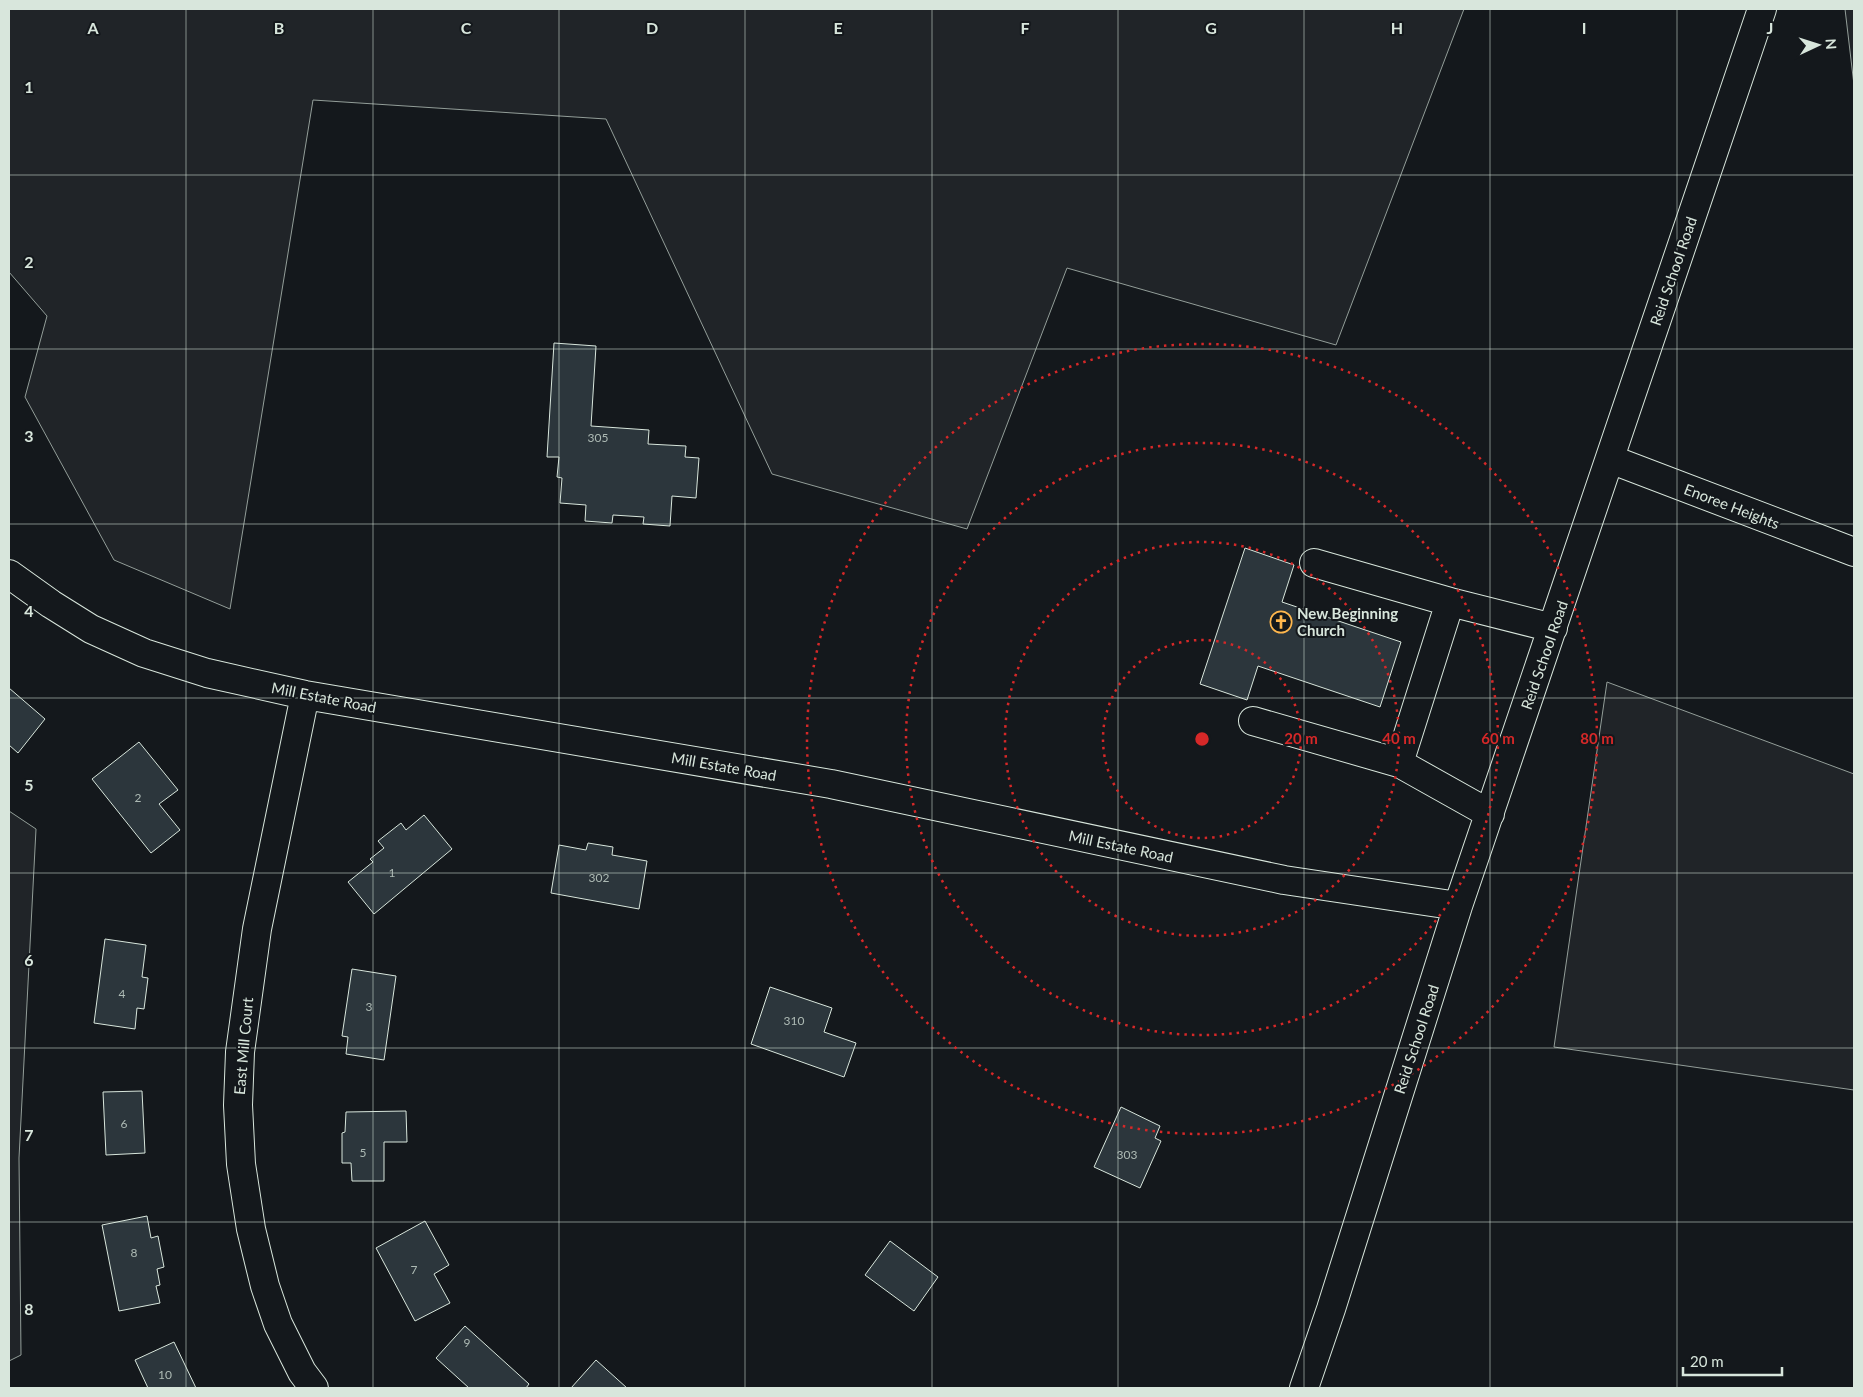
<svg xmlns="http://www.w3.org/2000/svg" width="1863" height="1397" font-family="Lato,sans-serif">
<style>
.green{fill:#202428;stroke:#939e99}
.building{fill:#2c363c;stroke:#d8e6dc}
.lines{fill:none;stroke-linecap:round;stroke-linejoin:round}
.minor-casing{stroke:#d8e6dc;stroke-width:30}
.minor{stroke:#14181c;stroke-width:28}
.grid{fill:none;stroke:#d8e6dc;stroke-width:1;stroke-opacity:0.55}
.ring{fill:none;stroke:#d62828;stroke-width:2.5;stroke-dasharray:2.5 5}
.labels{text-anchor:middle;dominant-baseline:central;stroke-width:4;stroke-linejoin:round;paint-order:stroke}
.number-label{font-size:12px;fill:#adbab4}
.street-label{font-size:15px;fill:#d8e6dc;stroke:#14181c}
.poi-label{font-size:15px;font-weight:bold;fill:#d8e6dc;stroke:#14181c;text-anchor:start}
.grid-label{font-size:16px;text-anchor:middle;font-weight:bold;fill:#d8e6dc;stroke:#14181c;stroke-width:4;stroke-linejoin:round;paint-order:stroke}
.centre{fill:#d62828;stroke:#14181c;stroke-width:2.5}
.ring-label{font-size:15px;text-anchor:middle;font-weight:bold;fill:#d62828;stroke:#14181c;stroke-width:4;stroke-linejoin:round;paint-order:stroke}
</style>
<rect width="100%" height="100%" fill="#14181c"/>
<path class="green" d="M 9,9 L 1464,9 L 1336,345 L 1067,268 L 967,529 L 772,474 L 606,119 L 313,100 L 230,609 L 114,560 L 25,397 L 47,316 L 9,272 Z
M 1845,9 L 1854,9 L 1854,85 Z
M 1607,682 L 1854,774 L 1854,1090 L 1554,1047 Z
M 9,811 L 36,829 L 19,1158 L 21,1355 L 9,1361 Z"/>
<path class="building" d="M 554,343 L 596,346 L 591,426 L 649,430 L 648,444 L 686,446 L 685,457 L 699,458 L 696,498 L 672,496 L 670,526 L 643,524 L 644,517 L 613,515 L 612,523 L 585,521 L 586,505 L 560,503 L 562,478 L 557,477 L 559,457 L 547,457 Z
M 1245,548 L 1294,565 L 1282,602 L 1401,642 L 1380,707 L 1258,666 L 1247,700 L 1200,684 Z
M 9,688 L 45,719 L 18,753 L 9,745 Z
M 139,742 L 178,790 L 159,804 L 180,830 L 151,853 L 92,779 Z
M 424,815 L 452,849 L 374,914 L 348,882 L 373,862 L 370,859 L 384,848 L 378,841 L 401,823 L 406,830 Z
M 588,843 L 613,847 L 612,855 L 647,861 L 639,909 L 551,893 L 559,845 L 586,850 Z
M 105,939 L 146,945 L 142,977 L 148,978 L 144,1009 L 137,1008 L 135,1029 L 94,1023 Z
M 352,969 L 396,976 L 384,1060 L 346,1054 L 348,1037 L 342,1036 Z
M 770,987 L 832,1008 L 824,1032 L 856,1043 L 844,1077 L 751,1044 Z
M 142,1091 L 145,1153 L 106,1155 L 103,1092 Z
M 1121,1107 L 1160,1126 L 1155,1138 L 1161,1141 L 1140,1188 L 1094,1167 Z
M 406,1111 L 407,1142 L 384,1142 L 384,1181 L 352,1181 L 351,1163 L 342,1163 L 342,1133 L 345,1132 L 346,1112 Z
M 147,1216 L 151,1238 L 158,1236 L 164,1267 L 157,1269 L 160,1285 L 156,1286 L 160,1303 L 119,1311 L 102,1225 Z
M 425,1221 L 449,1265 L 434,1274 L 450,1303 L 415,1321 L 376,1248 Z
M 890,1241 L 938,1277 L 914,1311 L 865,1275 Z
M 465,1326 L 529,1384 L 526,1388 L 469,1388 L 436,1358 Z
M 174,1342 L 196,1388 L 148,1388 L 135,1360 Z
M 596,1360 L 627,1388 L 571,1388 Z"/>
<g class="lines">
<g class="minor-casing">
<path id="minor" d="M 1610,459 L 1854,552
M 1314,563 L 1450,602
M 9,574 L 51,604 L 91,629 L 144,653 L 207,673 L 305,695 L 831,784 L 1284,880 L 1458,906
M 305,695 L 257,929 L 240,1052 L 238,1105 L 241,1164 L 251,1229 L 265,1286 L 278,1324 L 302,1372 L 314,1388
M 1253,721 L 1399,763
M 1490,814 L 1399,763 L 1450,602 L 1553,628
M 1304,1388 L 1331,1309 L 1458,906 L 1762,9"/>
</g>
<use href="#minor" class="minor"/>
</g>
<path class="grid" d="M 186,9 L 186,1388M 373,9 L 373,1388M 559,9 L 559,1388M 745,9 L 745,1388M 932,9 L 932,1388M 1118,9 L 1118,1388M 1304,9 L 1304,1388M 1490,9 L 1490,1388M 1677,9 L 1677,1388M 9,175 L 1854,175M 9,349 L 1854,349M 9,524 L 1854,524M 9,698 L 1854,698M 9,873 L 1854,873M 9,1048 L 1854,1048M 9,1222 L 1854,1222"/>
<g class="ring">
<circle cx="1202" cy="739" r="99"/>
<circle cx="1202" cy="739" r="197"/>
<circle cx="1202" cy="739" r="296"/>
<circle cx="1202" cy="739" r="395"/>
</g>
<defs>
<g id="church-ring" transform="scale(1.125)"><circle r="9.5" fill="#14181c" stroke="#ffb74d" stroke-width="1.5"/><path d="M-1.2-6h2.4v3.5h3.3v2.4h-3.3V6h-2.4V-.1h-3.3v-2.4h3.3Z" fill="#ffb74d"/></g>
</defs>
<g fill-rule="evenodd">
<use href="#church-ring" x="1281" y="622"/>
</g>
<g class="labels">
<g class="number-label">
<text x="598" y="437">305</text>
<text x="138" y="797">2</text>
<text x="392" y="872">1</text>
<text x="599" y="877">302</text>
<text x="122" y="993">4</text>
<text x="369" y="1006">3</text>
<text x="794" y="1020">310</text>
<text x="124" y="1123">6</text>
<text x="363" y="1152">5</text>
<text x="1127" y="1154">303</text>
<text x="134" y="1252">8</text>
<text x="414" y="1269">7</text>
<text x="467" y="1342">9</text>
<text x="165" y="1374">10</text>
</g>
<g class="street-label">
<text transform="translate(1673 271) rotate(-71)">Reid School Road</text>
<text transform="translate(1732 506) rotate(21)">Enoree Heights</text>
<text transform="translate(1544 655) rotate(-71)">Reid School Road</text>
<text transform="translate(324 697) rotate(11)">Mill Estate Road</text>
<text transform="translate(724 766) rotate(10)">Mill Estate Road</text>
<text transform="translate(1121 846) rotate(12)">Mill Estate Road</text>
<text transform="translate(1416 1039) rotate(-72)">Reid School Road</text>
<text transform="translate(243 1046) rotate(-85)">East Mill Court</text>
</g>
<g class="poi-label">
<text x="1297" y="613">New Beginning<tspan x="1297" dy="17">Church</tspan></text>
</g>
</g>
<g class="grid-label">
<text x="93" y="34">A</text>
<text x="279" y="34">B</text>
<text x="466" y="34">C</text>
<text x="652" y="34">D</text>
<text x="838" y="34">E</text>
<text x="1025" y="34">F</text>
<text x="1211" y="34">G</text>
<text x="1397" y="34">H</text>
<text x="1584" y="34">I</text>
<text x="1770" y="34">J</text>
<text x="29" y="93">1</text>
<text x="29" y="268">2</text>
<text x="29" y="442">3</text>
<text x="29" y="617">4</text>
<text x="29" y="791">5</text>
<text x="29" y="966">6</text>
<text x="29" y="1141">7</text>
<text x="29" y="1315">8</text>
</g>
<circle cx="1202" cy="739" r="8" class="centre"/>
<g class="ring-label">
<text x="1301" y="744">20 m</text>
<text x="1399" y="744">40 m</text>
<text x="1498" y="744">60 m</text>
<text x="1597" y="744">80 m</text>
</g>
<rect width="1863" height="1397" fill="none" stroke="#d8e6dc" stroke-width="20"/>
<g transform="translate(1818 45) rotate(86)" stroke="#14181c" stroke-width="4" paint-order="stroke">
<path d="M0-4L9 19L0 12L-9 19Z" fill="#d8e6dc"/>
<text y="-8" font-size="14" font-weight="bold" text-anchor="middle" fill="#d8e6dc">N</text>
</g>
<path d="M1683 1367v8h99v-8" fill="none" stroke="#d8e6dc" stroke-width="2.5"/>
<text x="1690" y="1367" font-size="15" fill="#d8e6dc" stroke="#14181c" stroke-width="4" paint-order="stroke">20 m</text>
</svg>
